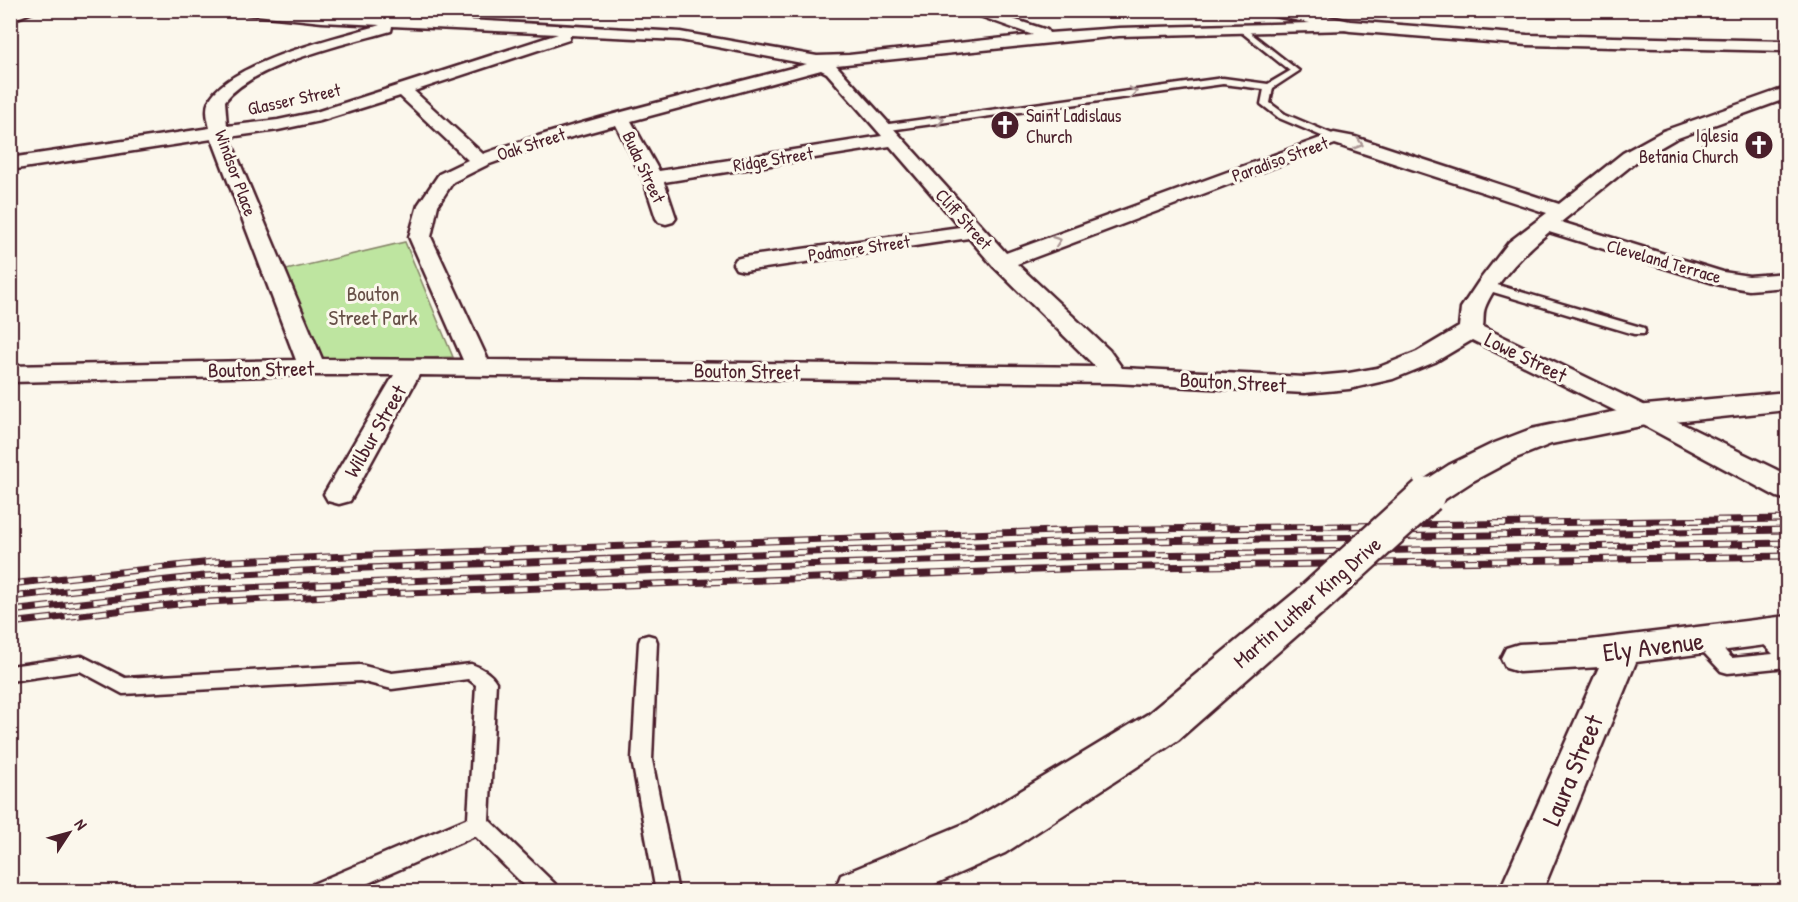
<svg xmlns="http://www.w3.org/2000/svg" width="1798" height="902" font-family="'Patrick Hand',sans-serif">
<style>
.green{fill:#bee5a0;stroke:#848266;stroke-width:1.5}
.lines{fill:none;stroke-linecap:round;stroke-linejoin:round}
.service-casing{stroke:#4a1f2b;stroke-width:5}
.minor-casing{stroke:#4a1f2b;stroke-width:5}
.secondary-casing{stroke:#4a1f2b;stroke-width:5}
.service{fill:#fbf7ec;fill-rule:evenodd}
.minor{fill:#fbf7ec;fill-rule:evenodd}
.secondary{fill:#fbf7ec;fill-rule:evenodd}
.rail-casing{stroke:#4a1f2b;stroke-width:7}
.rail{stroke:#fbf7ec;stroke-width:4.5;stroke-dasharray:14;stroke-linecap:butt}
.secondary-bridge-casing{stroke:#4a1f2b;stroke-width:40;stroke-linecap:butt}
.secondary-bridge{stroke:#fbf7ec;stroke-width:35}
.oneway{stroke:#ab9695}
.labels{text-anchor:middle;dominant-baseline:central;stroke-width:6;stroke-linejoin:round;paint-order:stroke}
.far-street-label{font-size:18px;fill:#4a1f2b;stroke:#fbf7ec}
.far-poi-label{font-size:18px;fill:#4a1f2b;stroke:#fbf7ec;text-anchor:start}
.park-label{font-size:21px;fill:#675048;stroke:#fbf7ec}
.street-label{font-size:21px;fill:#4a1f2b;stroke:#fbf7ec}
.near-street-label{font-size:26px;fill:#4a1f2b;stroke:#fbf7ec}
</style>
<rect width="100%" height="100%" fill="#fbf7ec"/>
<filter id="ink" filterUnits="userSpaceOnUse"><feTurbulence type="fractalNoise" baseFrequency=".0167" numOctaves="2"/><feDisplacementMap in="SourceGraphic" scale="12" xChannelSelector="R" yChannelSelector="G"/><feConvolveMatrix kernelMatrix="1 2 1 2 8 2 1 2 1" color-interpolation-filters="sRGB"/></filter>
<g filter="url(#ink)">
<path class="green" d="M 405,242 L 453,357 L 323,362 L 286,270 Z"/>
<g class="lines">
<g class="service-casing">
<path id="service" d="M 109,10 L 121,10 L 122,12 L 118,14 Z
M 1243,27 L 1299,71 L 1273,88 L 1270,103 L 1285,114 L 1337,136 L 1337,140 L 1331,140 L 1279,118 L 1261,104 L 1264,89 L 1223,84 L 882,131 L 877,128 L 882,125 L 1223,78 L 1268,84 L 1290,71 L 1240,31 L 1239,29 Z
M 1487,282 L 1644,328 L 1645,331 L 1644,334 L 1634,334 L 1483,289 L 1481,286 Z
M 1761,625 L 1767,627 L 1788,645 L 1788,667 L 1728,673 L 1721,671 L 1692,640 L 1695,635 C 1710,630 1722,648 1732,658 L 1773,654 L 1752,632 L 1755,627 Z
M 648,635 L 655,637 L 657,642 L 652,760 L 678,892 L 656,892 L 632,760 L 639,642 L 641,637 Z
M 82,656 L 125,678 L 360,665 L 392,673 L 471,664 C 480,667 491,673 496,682 L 489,820 L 555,884 L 558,892 L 531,892 L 475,836 L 348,892 L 310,892 L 313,884 L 468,818 L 476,685 L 468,679 L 392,689 L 360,681 L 123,694 L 80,671 L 10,681 L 10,666 Z"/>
</g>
<g class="minor-casing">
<path id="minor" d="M 16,10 L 38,10 L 10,21 L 10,12 Z
M 241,10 L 291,10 L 680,32 L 817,56 L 849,55 L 1033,35 L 963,10 L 985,10 L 1047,30 L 1049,33 L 1119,28 L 1350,22 L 1357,26 L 1350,30 L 1119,36 L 836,65 L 1006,253 L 1334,133 L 1355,137 L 1559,204 L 1623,153 L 1663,131 L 1788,87 L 1788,98 L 1675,139 L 1637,161 L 1561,222 L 1723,272 L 1749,276 L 1788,273 L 1788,287 L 1749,290 L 1720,285 L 1549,232 C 1528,249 1494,283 1485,308 C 1483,313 1484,321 1483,327 L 1775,469 L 1788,476 L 1788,500 L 1777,497 L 1636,421 L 1472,340 L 1435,362 L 1393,379 L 1349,389 L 1305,393 L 1114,383 L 419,375 L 350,501 L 339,504 L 328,501 L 324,494 L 394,375 L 312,375 L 10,382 L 10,366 L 296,360 L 212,139 L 10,170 L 10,158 L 210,128 C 208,120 205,109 209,101 C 227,62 340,37 380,25 L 322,22 L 247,14 ZM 392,26 L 558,34 L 316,112 L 278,120 L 227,126 L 225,101 C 253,64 346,44 391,31 ZM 570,35 L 680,40 L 807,64 C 698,93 589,117 483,154 L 414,91 L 569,40 ZM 821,70 L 827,73 L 882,136 L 659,171 L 631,121 ZM 400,96 L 468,160 L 439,174 L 418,205 L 409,237 L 463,360 L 322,359 L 229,137 L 278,130 L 320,121 ZM 616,125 L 643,178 L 656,218 L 659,222 L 666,224 L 673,222 L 676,218 L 664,182 L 890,146 L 960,227 L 744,257 L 736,259 L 733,264 L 736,269 L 744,271 L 969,238 L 994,267 L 1096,367 L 488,360 L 431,237 L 438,205 L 453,182 L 487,165 L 546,144 ZM 1335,144 L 1547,213 L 1509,242 L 1479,281 L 1461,308 L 1459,327 L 1417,352 L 1377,368 L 1349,373 L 1305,377 L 1122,368 L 1109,350 L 1017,264 Z
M 1788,616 L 1788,642 L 1636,662 L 1542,892 L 1499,892 L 1599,667 L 1519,672 L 1506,668 L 1501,658 L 1506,648 L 1519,644 L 1582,641 Z"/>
</g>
<g class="secondary-casing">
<path id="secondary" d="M 1262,10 L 1297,10 L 1350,21 L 1527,35 L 1788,41 L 1788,51 L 1527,45 L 1350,31 L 1270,15 Z
M 1788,392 L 1788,410 L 1646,425 L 1551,444 L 1516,458 L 1473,481 L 1439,503 L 1427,506 L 1415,503 L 1410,495 L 1415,487 L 1449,465 L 1492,444 L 1531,429 L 1646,405 Z
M 1313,585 L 1327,589 L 1332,599 L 1327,609 L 1178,740 L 1005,853 L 917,892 L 834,892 L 841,875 L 971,821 L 1148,714 L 1299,589 Z"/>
</g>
<use href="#service" class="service"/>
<use href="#minor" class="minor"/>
<use href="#secondary" class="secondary"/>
<g class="rail-casing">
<path id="rail" d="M 10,584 L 212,562 L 371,555 L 1084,530 L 1788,519
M 10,597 L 204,576 L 365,568 L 1087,542 L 1788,530
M 10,611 L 196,590 L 733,567 L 1091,556 L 1788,543
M 10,623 L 187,603 L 350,595 L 1092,568 L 1788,556"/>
</g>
<use href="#rail" class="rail"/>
<g class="secondary-bridge-casing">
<path id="secondary-bridge" d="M 1313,599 L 1427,495"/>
</g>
<use href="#secondary-bridge" class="secondary-bridge"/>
</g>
<defs><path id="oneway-chevron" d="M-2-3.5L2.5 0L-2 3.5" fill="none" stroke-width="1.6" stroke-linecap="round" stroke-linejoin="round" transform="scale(1.5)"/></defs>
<g class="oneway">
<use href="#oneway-chevron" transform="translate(1133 92) rotate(-8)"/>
<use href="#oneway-chevron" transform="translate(940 120) rotate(-8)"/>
<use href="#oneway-chevron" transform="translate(1359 144) rotate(18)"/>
<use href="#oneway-chevron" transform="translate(1057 241) rotate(-20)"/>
</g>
</g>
<defs>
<g id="church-disc" transform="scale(1.5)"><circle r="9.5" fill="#4a1f2b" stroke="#fbf7ec"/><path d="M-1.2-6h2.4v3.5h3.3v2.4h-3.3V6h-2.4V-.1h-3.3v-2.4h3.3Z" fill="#fff"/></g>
</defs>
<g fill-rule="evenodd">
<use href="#church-disc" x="1005" y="125"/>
<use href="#church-disc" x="1759" y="145"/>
</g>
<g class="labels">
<g class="far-street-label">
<text transform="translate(294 99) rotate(-12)">Glasser Street</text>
<text transform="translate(531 144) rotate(-18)">Oak Street</text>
<text transform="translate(773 159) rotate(-9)">Ridge Street</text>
<text transform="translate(1280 159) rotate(-20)">Paradiso Street</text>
<text transform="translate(644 167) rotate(65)">Buda Street</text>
<text transform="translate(236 173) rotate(70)">Windsor Place</text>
<text transform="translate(964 219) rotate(48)">Cliff Street</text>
<text transform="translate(859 248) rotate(-8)">Podmore Street</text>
<text transform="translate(1664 261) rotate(16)">Cleveland Terrace</text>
</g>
<g class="far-poi-label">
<text x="1026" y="115">Saint Ladislaus<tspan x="1026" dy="21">Church</tspan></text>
<text x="1738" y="135" text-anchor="end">Iglesia<tspan x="1738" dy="21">Betania Church</tspan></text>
</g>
<g class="park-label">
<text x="373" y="293">Bouton<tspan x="373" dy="24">Street Park</tspan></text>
</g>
<g class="street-label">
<text transform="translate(1526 357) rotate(26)">Lowe Street</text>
<text transform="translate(261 369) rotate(-1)">Bouton Street</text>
<text transform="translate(747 371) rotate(1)">Bouton Street</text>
<text transform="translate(1233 382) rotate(3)">Bouton Street</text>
<text transform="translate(375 431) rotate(-60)">Wilbur Street</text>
<text transform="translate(1307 602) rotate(-41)">Martin Luther King Drive</text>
</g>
<g class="near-street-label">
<text transform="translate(1653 646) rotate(-7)">Ely Avenue</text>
<text transform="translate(1572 770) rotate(-67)">Laura Street</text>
</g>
</g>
<rect width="1798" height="902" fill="none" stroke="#fbf7ec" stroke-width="36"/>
<rect x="18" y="18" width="1762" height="866" fill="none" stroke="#4a1f2b" stroke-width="2" filter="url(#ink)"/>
<g transform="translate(69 833) rotate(54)" stroke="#fbf7ec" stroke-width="4.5" paint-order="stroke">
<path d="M0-4.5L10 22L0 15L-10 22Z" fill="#4a1f2b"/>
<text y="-9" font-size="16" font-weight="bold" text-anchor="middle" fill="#4a1f2b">N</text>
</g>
</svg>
